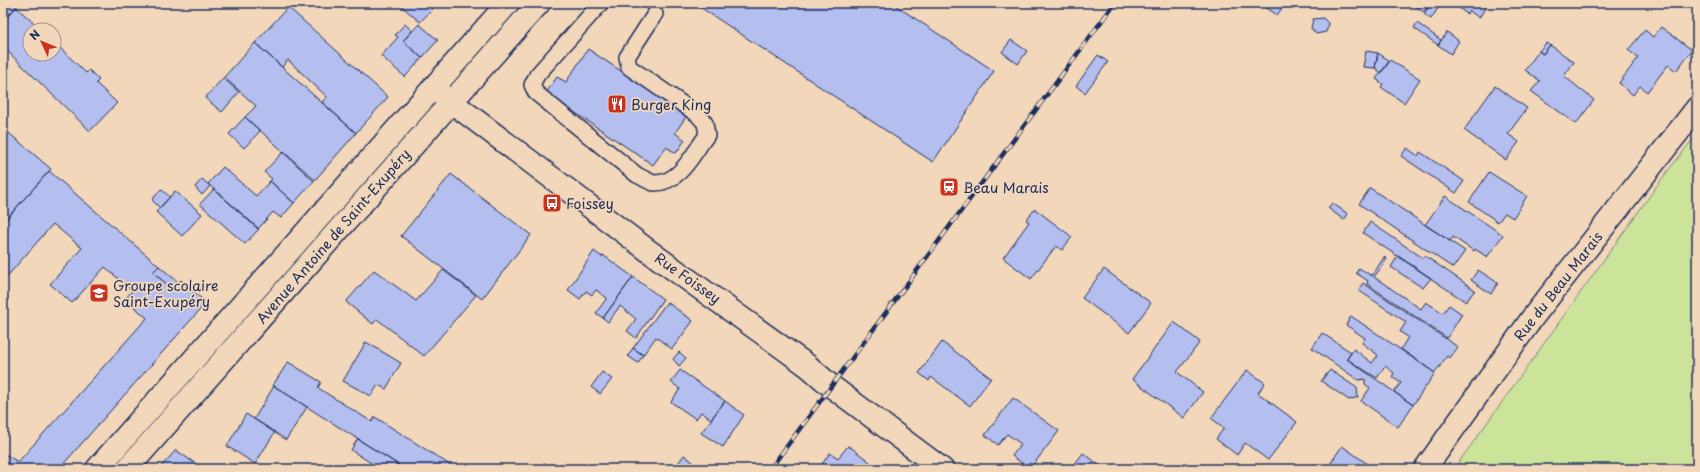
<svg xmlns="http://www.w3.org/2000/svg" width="1700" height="472" font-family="'Playpen Sans',sans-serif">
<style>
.green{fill:#cce49a;stroke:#748a7c}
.building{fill:#b4beef;stroke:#1b2f5e}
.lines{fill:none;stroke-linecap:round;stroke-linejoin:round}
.service-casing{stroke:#1b2f5e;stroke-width:18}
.minor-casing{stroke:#1b2f5e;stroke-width:25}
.secondary-casing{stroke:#1b2f5e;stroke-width:25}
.service{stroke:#f3d7ba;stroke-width:15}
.minor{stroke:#f3d7ba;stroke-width:22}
.secondary{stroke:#f3d7ba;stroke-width:22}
.rail-casing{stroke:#1b2f5e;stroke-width:4.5}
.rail{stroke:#f3d7ba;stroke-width:3;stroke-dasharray:9;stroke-linecap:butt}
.labels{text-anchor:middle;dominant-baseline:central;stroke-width:3.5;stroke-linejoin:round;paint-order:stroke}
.poi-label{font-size:14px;fill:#1b2f5e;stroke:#f3d7ba;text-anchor:start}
.street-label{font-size:14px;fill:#1b2f5e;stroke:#f3d7ba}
</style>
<rect width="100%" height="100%" fill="#f3d7ba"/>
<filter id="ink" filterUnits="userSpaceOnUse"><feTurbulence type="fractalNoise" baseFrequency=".025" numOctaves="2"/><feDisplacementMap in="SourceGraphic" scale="8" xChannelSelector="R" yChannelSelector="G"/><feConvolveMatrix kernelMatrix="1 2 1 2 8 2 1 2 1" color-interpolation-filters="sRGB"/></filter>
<g filter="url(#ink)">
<path class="green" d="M 1697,134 L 1697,469 L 1454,469 L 1664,176 Z"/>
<path class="building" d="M 3,3 L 20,3 L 10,14 L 3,7 Z
M 398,3 L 426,3 L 433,9 L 420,22 Z
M 694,3 L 892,3 L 994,71 L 933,162 Z
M 1259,3 L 1286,3 L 1277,15 Z
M 1411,3 L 1431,3 L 1424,12 Z
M 1431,3 L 1444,3 L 1441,7 L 1440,5 L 1431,19 L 1424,14 Z
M 1452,3 L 1488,3 L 1479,18 L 1470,11 L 1467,14 Z
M 16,7 L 36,25 L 40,22 L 48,30 L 30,30 L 30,54 L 54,54 L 54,42 L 86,73 L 89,70 L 99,80 L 96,83 L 117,103 L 90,131 L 3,47 L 3,22 Z
M 288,7 L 388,97 L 356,133 L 322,102 L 327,97 L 288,60 L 282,67 L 255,43 Z
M 1323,18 L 1329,24 L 1326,32 L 1316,34 L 1311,28 L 1313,19 Z
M 1417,23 L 1441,40 L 1438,45 L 1414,28 Z
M 405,24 L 412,31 L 403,41 L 422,58 L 405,77 L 381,56 L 398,37 L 395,35 Z
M 419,24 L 438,40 L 422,58 L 403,41 Z
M 1661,27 L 1692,50 L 1676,71 L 1668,65 L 1647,92 L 1640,86 L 1633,95 L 1619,83 L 1638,58 L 1628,50 L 1645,30 L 1653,37 Z
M 1447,32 L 1459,41 L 1451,54 L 1438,45 Z
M 1011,40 L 1027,51 L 1018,64 L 1002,52 Z
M 255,43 L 356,133 L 315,180 L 245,117 L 256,106 L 224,77 Z
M 1546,43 L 1550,45 L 1543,54 L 1539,51 Z
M 1550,45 L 1574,62 L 1564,76 L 1594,100 L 1576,124 L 1531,91 L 1540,81 L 1525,70 L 1539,51 L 1543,54 Z
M 588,49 L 687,115 L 675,133 L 685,140 L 676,153 L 666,147 L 653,165 L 546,93 L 557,77 L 566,82 Z
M 1366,51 L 1378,53 L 1375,68 L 1363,67 Z
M 1378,53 L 1390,61 L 1381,73 L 1375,68 Z
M 1098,55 L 1108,62 L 1085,93 L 1076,86 Z
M 1390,60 L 1420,79 L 1404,103 L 1381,87 L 1383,84 L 1376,79 Z
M 223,78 L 239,92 L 222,112 L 205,98 Z
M 1495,86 L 1527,108 L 1508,134 L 1519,142 L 1506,160 L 1464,130 Z
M 245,117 L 260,131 L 244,148 L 229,134 Z
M 3,128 L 51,169 L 6,219 L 3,216 Z
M 1407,148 L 1418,156 L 1420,152 L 1464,181 L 1456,193 L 1401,156 Z
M 283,152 L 314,181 L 294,203 L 270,181 L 272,179 L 264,172 Z
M 223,167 L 256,196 L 270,181 L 294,203 L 281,218 L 273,212 L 258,229 L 208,184 Z
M 49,171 L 159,266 L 153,272 L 172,289 L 181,280 L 206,303 L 59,469 L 3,469 L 3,453 L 18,462 L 147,318 L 125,299 L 132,291 L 105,267 L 72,303 L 50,284 L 82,248 L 53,224 L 3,281 L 3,223 Z
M 1489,172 L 1527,196 L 1513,218 L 1505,213 L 1498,222 L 1469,202 Z
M 451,174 L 531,235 L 482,299 L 401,236 Z
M 949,178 L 956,183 L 947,194 L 941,189 Z
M 202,179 L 210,186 L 202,195 L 195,187 Z
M 1370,188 L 1465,251 L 1453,268 L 1359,204 Z
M 161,189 L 170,197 L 160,208 L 152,200 Z
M 214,189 L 259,229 L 245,244 L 200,204 Z
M 175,191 L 202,214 L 182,236 L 156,212 Z
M 1445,196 L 1503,235 L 1487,257 L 1475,249 L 1474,251 L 1453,237 L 1450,241 L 1425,225 Z
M 1332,203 L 1348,214 L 1344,220 L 1328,208 Z
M 1035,209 L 1072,237 L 1062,250 L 1056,246 L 1031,279 L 1003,258 L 1029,222 L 1026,220 Z
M 1370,222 L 1423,258 L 1425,256 L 1475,290 L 1466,302 L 1363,233 Z
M 594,251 L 602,257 L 603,255 L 633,277 L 603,318 L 596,313 L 607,298 L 596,290 L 592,295 L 586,291 L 580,299 L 568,290 Z
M 1398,256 L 1431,278 L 1423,288 L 1391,267 Z
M 1384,257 L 1387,259 L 1374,277 L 1421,309 L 1426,302 L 1443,313 L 1449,305 L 1462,314 L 1447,338 L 1367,284 L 1368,281 L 1356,273 L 1359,268 L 1372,276 Z
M 159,266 L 178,282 L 172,289 L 153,272 Z
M 1104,269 L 1151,303 L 1129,333 L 1082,298 Z
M 374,270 L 416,301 L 443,270 L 476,295 L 424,356 L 377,319 L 373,324 L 346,302 Z
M 1478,270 L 1498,283 L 1491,294 L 1471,280 Z
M 633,277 L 663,299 L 636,338 L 627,331 L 636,319 L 620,306 L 608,322 L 603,318 Z
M 1363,283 L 1458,347 L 1450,358 L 1447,356 L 1435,373 L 1401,349 L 1408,337 L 1400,332 L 1406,322 L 1358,290 Z
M 667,302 L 693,321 L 672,349 L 656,337 L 643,355 L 633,348 Z
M 1351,316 L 1435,373 L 1413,405 L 1394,392 L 1401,383 L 1392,377 L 1394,373 L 1385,366 L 1377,378 L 1347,359 L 1354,349 L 1372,363 L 1378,355 L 1362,343 L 1365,338 L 1346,325 Z
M 1174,322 L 1200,342 L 1177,372 L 1203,392 L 1184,418 L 1132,379 Z
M 1322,333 L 1351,352 L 1347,359 L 1413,405 L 1398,427 L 1361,401 L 1370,388 L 1365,384 L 1365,379 L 1358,380 L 1312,348 Z
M 366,342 L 401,363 L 386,389 L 378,385 L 371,396 L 343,381 Z
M 942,342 L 991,378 L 970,406 L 931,377 L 929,381 L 919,373 Z
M 633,348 L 643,355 L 638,363 L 628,356 Z
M 679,352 L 686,358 L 679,366 L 673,359 Z
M 288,362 L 321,382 L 318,388 L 372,422 L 375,417 L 450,465 L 447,469 L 405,469 L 274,386 L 273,385 Z
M 680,370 L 725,401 L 711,419 L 701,412 L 696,419 L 671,402 L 680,389 L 671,382 Z
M 1247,370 L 1265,383 L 1258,393 L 1297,422 L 1268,460 L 1245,443 L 1237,455 L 1216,439 L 1224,428 L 1211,418 Z
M 1330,370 L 1357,388 L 1358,397 L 1349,400 L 1321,381 Z
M 602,372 L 612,379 L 600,394 L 591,387 Z
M 274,386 L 307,407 L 286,440 L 254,419 Z
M 1013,398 L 1059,431 L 1030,469 L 1012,456 L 1021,444 L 1007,434 L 998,445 L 985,435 Z
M 725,401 L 744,415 L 723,447 L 701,433 Z
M 246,414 L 275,432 L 255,464 L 227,446 Z
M 358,438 L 361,441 L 405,469 L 380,469 L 351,450 Z
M 848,446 L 853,449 L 879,469 L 829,469 L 822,464 L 830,453 L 838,458 Z
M 1342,446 L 1372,467 L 1370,469 L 1327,469 Z
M 176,450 L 203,469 L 159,469 Z
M 1083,453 L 1105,469 L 1071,469 Z
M 684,455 L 698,466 L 696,469 L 674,469 Z"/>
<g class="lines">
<g class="service-casing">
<path id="service" d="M 601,3 L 537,75 L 532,85 L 536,93 L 637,175 C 642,177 649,182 654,183 C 680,184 694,152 707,135 L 705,123 L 697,114 L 629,67 L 627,57 L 655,14"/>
</g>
<g class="minor-casing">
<path id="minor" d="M 433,88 L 650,252 L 808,366 L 831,386 L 942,469
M 1425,469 L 1533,317 L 1697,108"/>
</g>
<g class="secondary-casing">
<path id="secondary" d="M 97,469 L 508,3
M 127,469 L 539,3"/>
</g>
<use href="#service" class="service"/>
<use href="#minor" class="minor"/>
<use href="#secondary" class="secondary"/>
<g class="rail-casing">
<path id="rail" d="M 770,469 L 1115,3"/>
</g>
<use href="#rail" class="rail"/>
</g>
</g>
<defs>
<g id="restaurant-square" transform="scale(1)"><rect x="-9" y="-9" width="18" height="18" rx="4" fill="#c8321e" stroke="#f3d7ba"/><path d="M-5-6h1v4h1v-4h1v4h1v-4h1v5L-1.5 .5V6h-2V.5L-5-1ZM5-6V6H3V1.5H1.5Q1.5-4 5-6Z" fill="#fff"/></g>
<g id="station-square" transform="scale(1)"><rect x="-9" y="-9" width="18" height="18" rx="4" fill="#c8321e" stroke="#f3d7ba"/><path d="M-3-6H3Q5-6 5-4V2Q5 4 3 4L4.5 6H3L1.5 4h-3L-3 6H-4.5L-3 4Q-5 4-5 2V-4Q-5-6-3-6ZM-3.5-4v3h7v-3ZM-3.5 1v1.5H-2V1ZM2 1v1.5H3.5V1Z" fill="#fff"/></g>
<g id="bus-square" transform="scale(1)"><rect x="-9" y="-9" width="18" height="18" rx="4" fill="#c8321e" stroke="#f3d7ba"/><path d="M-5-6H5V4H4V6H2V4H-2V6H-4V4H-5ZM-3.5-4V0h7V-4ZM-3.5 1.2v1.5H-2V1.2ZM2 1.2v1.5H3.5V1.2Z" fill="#fff"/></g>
<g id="school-square" transform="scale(1)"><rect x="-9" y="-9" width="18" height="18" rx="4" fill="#c8321e" stroke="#f3d7ba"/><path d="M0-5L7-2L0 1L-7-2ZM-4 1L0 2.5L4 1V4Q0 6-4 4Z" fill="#fff"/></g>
</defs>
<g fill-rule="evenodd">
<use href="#restaurant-square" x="617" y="104"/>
<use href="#station-square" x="949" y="187"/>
<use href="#bus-square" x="552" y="203"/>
<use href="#school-square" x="99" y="293"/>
</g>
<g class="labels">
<g class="poi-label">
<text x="631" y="104">Burger King</text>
<text x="963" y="187">Beau Marais</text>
<text x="566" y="203">Foissey</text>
<text x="113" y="285">Groupe scolaire<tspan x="113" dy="16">Saint-Exupéry</tspan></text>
</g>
<g class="street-label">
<text transform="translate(333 236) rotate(-49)">Avenue Antoine de Saint-Exupéry</text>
<text transform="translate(688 278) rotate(35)">Rue Foissey</text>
<text transform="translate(1558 286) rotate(-52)">Rue du Beau Marais</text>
</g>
</g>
<rect width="1700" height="472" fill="none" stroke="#f3d7ba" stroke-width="16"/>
<rect x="8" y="8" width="1684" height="456" fill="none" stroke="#1b2f5e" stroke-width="1.5" filter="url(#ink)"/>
<g transform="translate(42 42) rotate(314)"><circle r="19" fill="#f3d7ba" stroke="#9d9495"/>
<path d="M0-3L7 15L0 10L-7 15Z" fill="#c8321e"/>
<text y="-6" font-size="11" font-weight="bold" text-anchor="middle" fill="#1b2f5e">N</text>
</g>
</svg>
